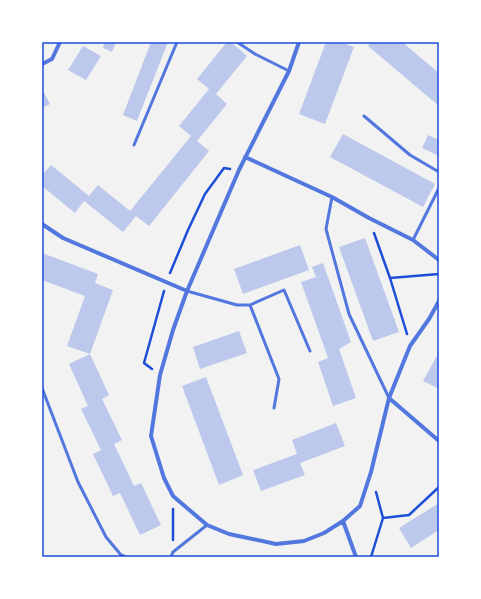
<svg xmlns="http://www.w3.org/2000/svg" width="481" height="599" font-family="'Libre Baskerville',serif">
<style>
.building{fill:#bdc9ec}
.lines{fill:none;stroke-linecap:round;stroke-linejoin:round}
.path{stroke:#1d4ed8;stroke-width:2.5}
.service{stroke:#5277de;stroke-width:3}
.minor{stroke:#5277de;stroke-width:4}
.neatline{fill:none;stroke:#1d4ed8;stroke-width:1.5}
</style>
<rect width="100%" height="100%" fill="#f2f2f2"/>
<path class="building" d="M 105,42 L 116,42 L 112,52 L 103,48 Z
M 151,42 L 168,42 L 137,121 L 123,115 Z
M 227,42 L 231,42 L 247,56 L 216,94 L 227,104 L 197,141 L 209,151 L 149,226 L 136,216 L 123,232 L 84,201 L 75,213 L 42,186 L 42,175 L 51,165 L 89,196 L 98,185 L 130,211 L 191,136 L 179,126 L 209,89 L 197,79 Z
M 326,42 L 341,42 L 354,47 L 325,124 L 299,114 Z
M 371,42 L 402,42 L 439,73 L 439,106 L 368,46 Z
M 83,46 L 101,56 L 86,80 L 68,70 Z
M 42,89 L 50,104 L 42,108 Z
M 343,134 L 435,184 L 423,207 L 330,157 Z
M 428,135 L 439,140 L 439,156 L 422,148 Z
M 365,238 L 399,332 L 373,341 L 339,247 Z
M 300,245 L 309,270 L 243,294 L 234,269 Z
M 42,253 L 98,274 L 95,283 L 113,290 L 90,354 L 67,346 L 85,296 L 42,280 Z
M 323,263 L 351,342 L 339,349 L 356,398 L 333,406 L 318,362 L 328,358 L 301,282 L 316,277 L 312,267 Z
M 239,331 L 247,353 L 200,369 L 193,347 Z
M 439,352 L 439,389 L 423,381 Z
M 90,354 L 109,395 L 102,399 L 122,440 L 114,444 L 134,486 L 141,483 L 161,525 L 140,535 L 120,493 L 113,496 L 93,454 L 101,450 L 81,409 L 88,406 L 69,364 Z
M 206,377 L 243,475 L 219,485 L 182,386 Z
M 336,423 L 345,446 L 300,463 L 305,475 L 261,491 L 253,470 L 297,454 L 292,440 Z
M 439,503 L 439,530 L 411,548 L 399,528 Z"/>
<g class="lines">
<path class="path" d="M 374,233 L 390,278 L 407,334
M 170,273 L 188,230 L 205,194 L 224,168 L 230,169
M 390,278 L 439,274
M 152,369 L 144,363 L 164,291
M 383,518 L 409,515 L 439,487
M 173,540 L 173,509
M 371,557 L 383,518 L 376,492"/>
<path class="service" d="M 237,42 L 255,54 L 289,71
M 364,116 L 410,155 L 439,172
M 134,145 L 177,42
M 332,197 L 326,229 L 349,314 L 389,398
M 413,240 L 439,188
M 187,291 L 237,305 L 250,305 L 284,290 L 310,351
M 250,305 L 279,379 L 274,408
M 42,388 L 78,482 L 106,537 L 121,555 L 126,557
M 171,557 L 173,552 L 207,525"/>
<path class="minor" d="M 299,42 L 289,71 L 239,170 L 187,291 L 173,330 L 160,375 L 151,436 L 164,478 L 173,496 L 207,525 L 229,534 L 276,544 L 304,541 L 324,533 L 343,521 L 360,506 L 371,472 L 389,398 L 410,346 L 429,319 L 439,301
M 42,64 L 52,59 L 60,42
M 245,157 L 332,197 L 369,218 L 413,240 L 439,260
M 42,224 L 63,238 L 187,291
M 389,398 L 439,441
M 343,521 L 356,557"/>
</g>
<rect width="481" height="599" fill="none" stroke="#ffffff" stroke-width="86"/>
<rect x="43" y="43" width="395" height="513" class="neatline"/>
</svg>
